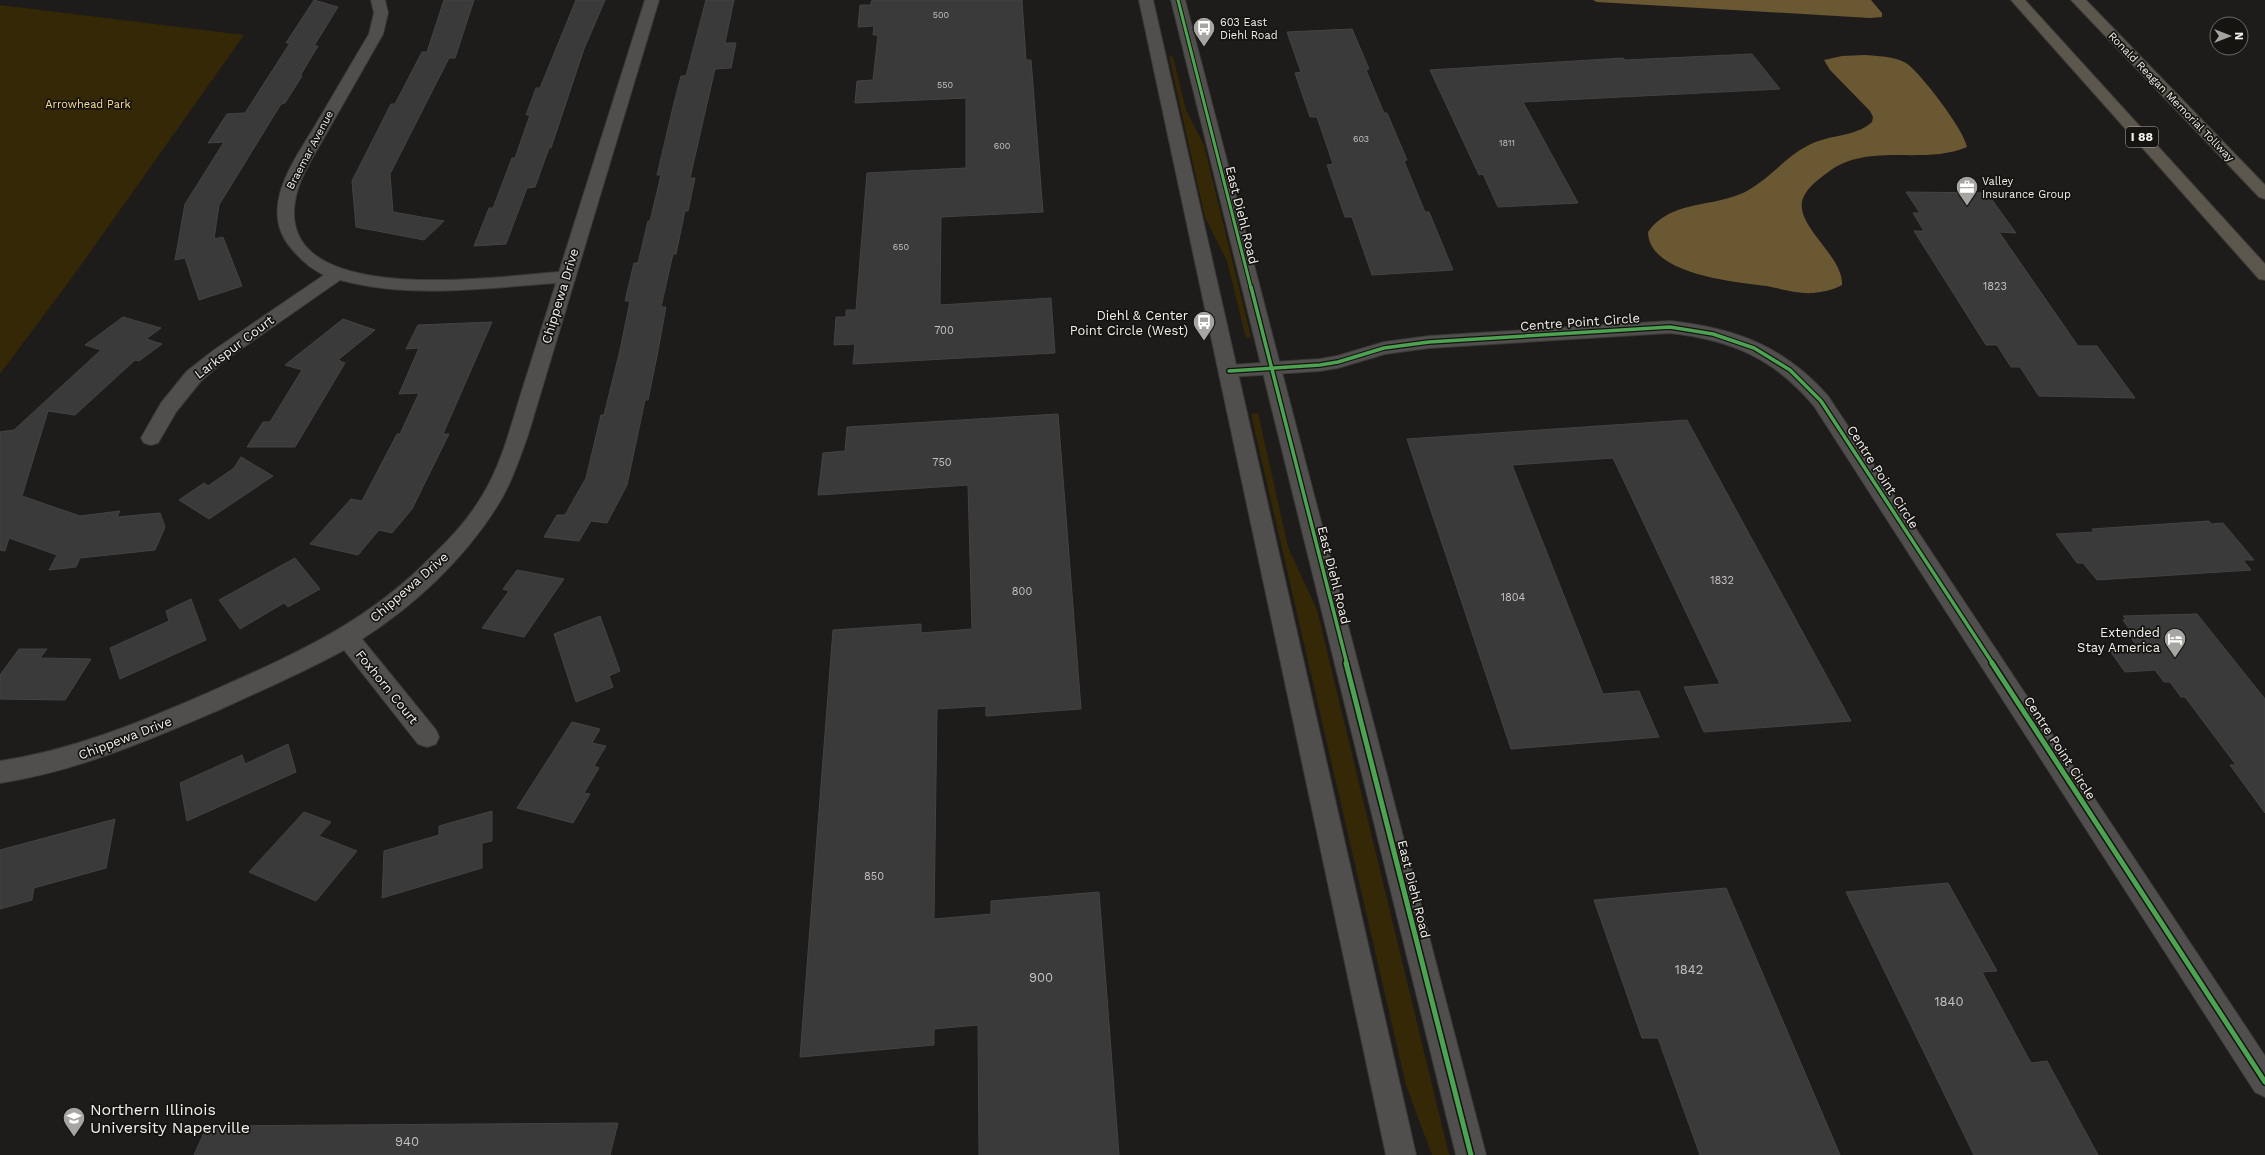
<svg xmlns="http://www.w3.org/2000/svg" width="2265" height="1155" font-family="'Work Sans',sans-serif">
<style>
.green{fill:#352806}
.water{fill:#6a5833}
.building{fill:#3b3a3a;stroke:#444343}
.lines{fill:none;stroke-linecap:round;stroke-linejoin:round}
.street-casing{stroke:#3a3837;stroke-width:2}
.secondary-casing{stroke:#3a3837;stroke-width:2}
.highway-casing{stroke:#3a3837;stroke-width:2}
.street{fill:#504f4e;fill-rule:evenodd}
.secondary{fill:#504f4e;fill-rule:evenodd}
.highway{fill:#5b574c;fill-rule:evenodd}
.cycleway-far2-casing{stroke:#161410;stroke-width:5}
.cycleway-far1-casing{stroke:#161410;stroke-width:6}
.cycleway-casing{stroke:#161410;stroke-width:8}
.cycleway-far2{stroke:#4ca352;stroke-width:3}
.cycleway-far1{stroke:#4ca352;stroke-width:3.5}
.cycleway{stroke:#4ca352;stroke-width:5}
.labels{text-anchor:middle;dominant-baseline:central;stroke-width:3.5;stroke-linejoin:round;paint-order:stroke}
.far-number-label{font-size:9px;fill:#c4c2c0}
.far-poi-label{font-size:11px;fill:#f1efec;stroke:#161410;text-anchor:start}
.far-street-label{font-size:11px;fill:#f1efec;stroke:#161410}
.far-park-label{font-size:11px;fill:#fcdd99;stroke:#161410}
.number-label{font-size:11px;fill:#c4c2c0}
.shield{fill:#161410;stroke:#afadaa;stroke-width:1}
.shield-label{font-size:12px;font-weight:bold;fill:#f1efec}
.street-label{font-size:13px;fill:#f1efec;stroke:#161410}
.poi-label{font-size:13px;fill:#f1efec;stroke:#161410;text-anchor:end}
.near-number-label{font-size:13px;fill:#c4c2c0}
.near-poi-label{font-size:16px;fill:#f1efec;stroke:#161410;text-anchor:start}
</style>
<rect width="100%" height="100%" fill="#1e1c1a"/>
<path class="green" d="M 0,5 L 244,35 L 76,272 L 0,374 Z
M 1169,56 L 1173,57 L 1186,110 L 1204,145 L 1251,337 L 1246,338 L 1227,261 L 1205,217 Z
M 1258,413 L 1288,547 L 1317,610 L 1449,1155 L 1432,1155 L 1406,1085 L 1251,414 Z"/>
<path class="water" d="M 1593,0 L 1871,0 L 1882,13 L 1882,17 L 1870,18 L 1597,2 Z
M 1864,55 C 1877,56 1894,56 1906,63 C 1920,72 1965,131 1967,147 C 1923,166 1868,141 1827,173 C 1819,179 1809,186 1804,196 C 1790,223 1844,255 1842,285 C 1833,290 1823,292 1813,293 C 1798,294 1782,289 1767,286 C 1736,282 1649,275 1648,232 C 1669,202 1707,207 1738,195 C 1766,184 1782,159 1807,146 C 1828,134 1854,138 1872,122 L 1873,117 L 1870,111 L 1830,70 L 1824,60 L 1842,56 Z"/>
<path class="building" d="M 314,0 L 338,7 L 314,46 L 318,46 L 300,76 L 302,76 L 285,103 L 281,104 L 219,205 L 214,239 L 223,237 L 242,286 L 199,300 L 185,258 L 175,260 L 185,204 L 224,142 L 208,143 L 227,114 L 245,113 L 290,43 L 286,43 Z
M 444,0 L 474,0 L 455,58 L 449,58 L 390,174 L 393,212 L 444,221 L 424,240 L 356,227 L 352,181 L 391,104 L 395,104 L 422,52 L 427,52 Z
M 576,0 L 605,0 L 584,49 L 551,148 L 549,148 L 535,187 L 527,188 L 506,244 L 474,246 L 489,208 L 493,208 L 512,158 L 515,158 L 530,115 L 526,115 L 536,88 L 540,88 Z
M 706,0 L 734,0 L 725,43 L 736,43 L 731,68 L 715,69 L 690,178 L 695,178 L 688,211 L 685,211 L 676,254 L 673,254 L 661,307 L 666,307 L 657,356 L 648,400 L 645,400 L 627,485 L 607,523 L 591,521 L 579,541 L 544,537 L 557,515 L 565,515 L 586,478 L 601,415 L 604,415 L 620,350 L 630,301 L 625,301 L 634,263 L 638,263 L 648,221 L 650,221 L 661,175 L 657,175 L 674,103 L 681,76 L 686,76 Z
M 879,0 L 1022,0 L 1026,60 L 1031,60 L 1043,212 L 941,217 L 940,305 L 1051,298 L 1055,353 L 853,364 L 855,344 L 834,345 L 836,317 L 846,317 L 846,310 L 856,310 L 867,173 L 966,168 L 966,98 L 855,103 L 857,81 L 873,80 L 878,35 L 873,35 L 874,26 L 858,27 L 860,5 L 871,5 L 871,1 Z
M 1352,29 L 1369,69 L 1366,70 L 1384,113 L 1387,113 L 1407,160 L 1404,161 L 1425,212 L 1429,212 L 1453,270 L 1372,275 L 1352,217 L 1345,217 L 1327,165 L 1333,164 L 1317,117 L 1310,117 L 1295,73 L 1301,72 L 1287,32 Z
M 1752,54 L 1780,89 L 1523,102 L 1578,203 L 1498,207 L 1483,174 L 1479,175 L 1430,70 L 1623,58 L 1625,60 Z
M 1906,192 L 1987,193 L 2016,233 L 1999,232 L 2078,346 L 2097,346 L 2135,398 L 2039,396 L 2020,367 L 2011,367 L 1997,345 L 1986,345 L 1914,231 L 1924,231 L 1913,213 L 1920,213 Z
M 123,317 L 161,328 L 146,339 L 162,344 L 139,361 L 135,360 L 75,415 L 48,411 L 22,496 L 80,516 L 120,511 L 117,517 L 160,513 L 165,527 L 155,550 L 80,558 L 76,567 L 49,570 L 57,555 L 9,538 L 5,551 L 0,550 L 0,432 L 14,430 L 101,350 L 85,345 Z
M 343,319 L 375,330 L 338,360 L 345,363 L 295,447 L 247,447 L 263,422 L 270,422 L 302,370 L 285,365 Z
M 492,322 L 443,434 L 449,434 L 412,509 L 392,533 L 379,530 L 358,555 L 310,544 L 351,499 L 362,501 L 397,434 L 400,434 L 419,393 L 399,394 L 419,348 L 406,349 L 418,325 Z
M 1058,414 L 1081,709 L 986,716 L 986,706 L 937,709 L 934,919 L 991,914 L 991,901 L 1099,892 L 1119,1155 L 979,1155 L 978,1025 L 934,1029 L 934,1045 L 800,1057 L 833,630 L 921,624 L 921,633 L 972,629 L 968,485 L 818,495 L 823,453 L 845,451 L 847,427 Z
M 1687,420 L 1851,721 L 1704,732 L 1684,687 L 1720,684 L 1613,458 L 1512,465 L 1603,694 L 1639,691 L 1659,737 L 1511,749 L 1407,439 Z
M 241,457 L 273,476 L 209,519 L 179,500 L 204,483 L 208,486 L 234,468 Z
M 2209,521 L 2211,524 L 2223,523 L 2254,560 L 2243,560 L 2251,570 L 2097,580 L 2083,563 L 2077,563 L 2056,534 L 2094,532 L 2092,529 Z
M 295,558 L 320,589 L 288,607 L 284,603 L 240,629 L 219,600 Z
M 517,570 L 564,579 L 524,637 L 482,628 L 509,591 L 503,589 Z
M 191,599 L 206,640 L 120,679 L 110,648 L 169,621 L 166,611 Z
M 2197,614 L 2265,699 L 2265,813 L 2230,765 L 2236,765 L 2185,697 L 2181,697 L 2170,682 L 2164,682 L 2155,670 L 2125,672 L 2108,648 L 2137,646 L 2128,634 L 2133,634 L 2123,620 L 2126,619 L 2123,616 Z
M 600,616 L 620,671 L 609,676 L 613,687 L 576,702 L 554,634 Z
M 19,649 L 47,649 L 40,658 L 91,659 L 65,700 L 0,699 L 0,675 Z
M 572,722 L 600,729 L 592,743 L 606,746 L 594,766 L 599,768 L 584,793 L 590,794 L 573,823 L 517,808 Z
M 288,744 L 296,772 L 187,821 L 180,783 L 242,755 L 245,764 Z
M 492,811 L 492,841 L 482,843 L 482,868 L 382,898 L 384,851 L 439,835 L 439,826 Z
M 304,812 L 331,822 L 319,836 L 357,851 L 316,901 L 249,872 Z
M 115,819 L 106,868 L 34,888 L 32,900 L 0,909 L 0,850 Z
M 1948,883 L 1997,971 L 1982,972 L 2031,1063 L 2047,1061 L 2098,1155 L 1974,1155 L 1846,892 Z
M 1726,888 L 1840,1155 L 1700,1155 L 1658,1038 L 1642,1038 L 1594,900 Z
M 618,1123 L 610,1155 L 194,1155 L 207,1126 Z"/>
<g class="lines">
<g class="street-casing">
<path id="street" d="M 371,0 L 385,0 L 388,13 L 383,34 C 364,67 345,101 326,134 C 315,154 301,174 296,196 C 270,311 500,276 559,272 L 645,0 L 659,0 L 528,435 C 519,460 511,485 496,508 C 463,560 414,606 362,639 L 436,730 L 439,737 L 436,744 L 427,747 L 418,744 L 344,650 C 304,672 262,690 221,709 C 149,740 78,771 0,783 L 0,761 C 72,750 136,724 203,695 C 290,656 366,625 434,554 C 452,537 469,518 482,496 C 500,467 509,433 519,400 C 531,361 544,322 556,283 C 484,288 411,299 340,280 L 228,358 L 201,381 L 176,412 L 158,443 L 151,445 L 144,443 L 141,438 L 161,403 L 187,371 L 214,350 L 324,275 C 311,269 300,259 291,248 C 257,208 295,160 316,124 C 334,94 351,64 369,34 L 374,13 Z
M 1670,321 C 1735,328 1784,346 1828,396 L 2265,1056 L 2265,1097 L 2255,1092 L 1814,406 C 1774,358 1731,340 1670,333 L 1429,348 L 1385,354 L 1338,368 L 1320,371 L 1229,377 L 1222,376 L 1219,371 L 1222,366 L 1229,365 L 1320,359 L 1337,356 L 1384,342 L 1429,336 Z"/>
</g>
<g class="secondary-casing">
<path id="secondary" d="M 1139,0 L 1153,0 L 1416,1155 L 1386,1155 Z
M 1171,0 L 1185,0 L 1486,1155 L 1456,1155 Z"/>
</g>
<g class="highway-casing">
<path id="highway" d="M 2011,0 L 2025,0 L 2265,264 L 2265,280 L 2259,279 Z
M 2071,0 L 2086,0 L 2265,185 L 2265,199 L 2259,197 Z"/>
</g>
<use href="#street" class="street"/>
<use href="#secondary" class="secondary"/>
<use href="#highway" class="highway"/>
<g class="cycleway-far2-casing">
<path id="cycleway-far2" d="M 1178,0 L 1251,288"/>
</g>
<g class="cycleway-far1-casing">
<path id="cycleway-far1" d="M 1251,287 L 1347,664
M 1229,371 L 1320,365 L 1338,362 L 1384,348 L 1429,342 L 1670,327 L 1713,334 L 1754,348 L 1790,370 L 1821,401 L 1993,664"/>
</g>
<g class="cycleway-casing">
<path id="cycleway" d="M 1346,663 L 1471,1155
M 1992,663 L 2265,1082"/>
</g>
<use href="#cycleway-far2" class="cycleway-far2"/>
<use href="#cycleway-far1" class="cycleway-far1"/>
<use href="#cycleway" class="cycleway"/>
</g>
<defs>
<g id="bus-pin" transform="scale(1.15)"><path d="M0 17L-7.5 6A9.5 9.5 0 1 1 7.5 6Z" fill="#a7a5a2" stroke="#161410"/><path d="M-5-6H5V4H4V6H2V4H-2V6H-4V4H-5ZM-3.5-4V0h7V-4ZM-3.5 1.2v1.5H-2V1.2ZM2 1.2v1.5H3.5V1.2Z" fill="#fff"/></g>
<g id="office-pin" transform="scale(1.15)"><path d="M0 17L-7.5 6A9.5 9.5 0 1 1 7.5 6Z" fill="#a7a5a2" stroke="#161410"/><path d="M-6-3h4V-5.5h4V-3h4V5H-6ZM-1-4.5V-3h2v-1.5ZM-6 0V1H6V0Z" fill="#fff"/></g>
<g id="hotel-pin" transform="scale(1.15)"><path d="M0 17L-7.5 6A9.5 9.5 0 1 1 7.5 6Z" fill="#a7a5a2" stroke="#161410"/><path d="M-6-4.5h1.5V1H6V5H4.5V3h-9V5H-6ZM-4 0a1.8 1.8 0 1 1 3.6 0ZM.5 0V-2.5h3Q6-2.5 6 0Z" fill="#fff"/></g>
<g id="university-pin" transform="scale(1.15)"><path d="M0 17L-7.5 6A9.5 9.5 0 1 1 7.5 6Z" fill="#a7a5a2" stroke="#161410"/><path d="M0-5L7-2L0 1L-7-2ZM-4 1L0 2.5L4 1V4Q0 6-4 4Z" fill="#fff"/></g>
</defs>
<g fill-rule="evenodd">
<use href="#bus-pin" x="1204" y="28"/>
<use href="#office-pin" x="1967" y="187"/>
<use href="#bus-pin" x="1204" y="322"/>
<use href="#hotel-pin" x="2175" y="639"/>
<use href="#university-pin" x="74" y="1118"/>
</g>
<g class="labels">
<g class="far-number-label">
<text x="941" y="15">500</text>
<text x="945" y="85">550</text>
<text x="1361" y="139">603</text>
<text x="1507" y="143">1811</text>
<text x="1002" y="146">600</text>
<text x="901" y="247">650</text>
</g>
<g class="far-poi-label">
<text x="1220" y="22">603 East<tspan x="1220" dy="13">Diehl Road</tspan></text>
<text x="1982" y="181">Valley<tspan x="1982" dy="13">Insurance Group</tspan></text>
</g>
<g class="far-street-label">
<text transform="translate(2171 97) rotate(46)">Ronald Reagan Memorial Tollway</text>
<text transform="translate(310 150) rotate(-62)">Braemar Avenue</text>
</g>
<g class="far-park-label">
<text x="88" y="104">Arrowhead Park</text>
</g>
<g class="number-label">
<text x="1995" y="286">1823</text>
<text x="944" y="330">700</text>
<text x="942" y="462">750</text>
<text x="1722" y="580">1832</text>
<text x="1022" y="591">800</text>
<text x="1513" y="597">1804</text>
<text x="874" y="876">850</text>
</g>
<rect class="shield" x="2126" y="127" width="32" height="20" rx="3"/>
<g class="shield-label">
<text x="2142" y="137">I 88</text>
</g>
<g class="street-label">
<text transform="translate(1242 215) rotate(76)">East Diehl Road</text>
<text transform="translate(560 296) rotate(-73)">Chippewa Drive</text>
<text transform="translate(1580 322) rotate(-4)">Centre Point Circle</text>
<text transform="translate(234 347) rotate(-37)">Larkspur Court</text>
<text transform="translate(1883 477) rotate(57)">Centre Point Circle</text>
<text transform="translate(1334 575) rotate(76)">East Diehl Road</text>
<text transform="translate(409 587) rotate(-41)">Chippewa Drive</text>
<text transform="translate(387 687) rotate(51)">Foxhorn Court</text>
<text transform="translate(125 738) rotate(-21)">Chippewa Drive</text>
<text transform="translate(2060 748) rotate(57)">Centre Point Circle</text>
<text transform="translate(1414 889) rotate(76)">East Diehl Road</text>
</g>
<g class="poi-label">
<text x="1188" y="315">Diehl &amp; Center<tspan x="1188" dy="15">Point Circle (West)</tspan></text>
<text x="2160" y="632">Extended<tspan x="2160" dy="15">Stay America</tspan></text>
</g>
<g class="near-number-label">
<text x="1689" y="969">1842</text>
<text x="1041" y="977">900</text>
<text x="1949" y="1001">1840</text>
<text x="407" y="1141">940</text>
</g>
<g class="near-poi-label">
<text x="90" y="1109">Northern Illinois<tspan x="90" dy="18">University Naperville</tspan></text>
</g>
</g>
<g transform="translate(2229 36) rotate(90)"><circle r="19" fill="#161410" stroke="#6e6c68"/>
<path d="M0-3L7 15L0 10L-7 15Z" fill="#a7a5a2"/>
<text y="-6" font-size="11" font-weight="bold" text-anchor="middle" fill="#f1efec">N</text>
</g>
</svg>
